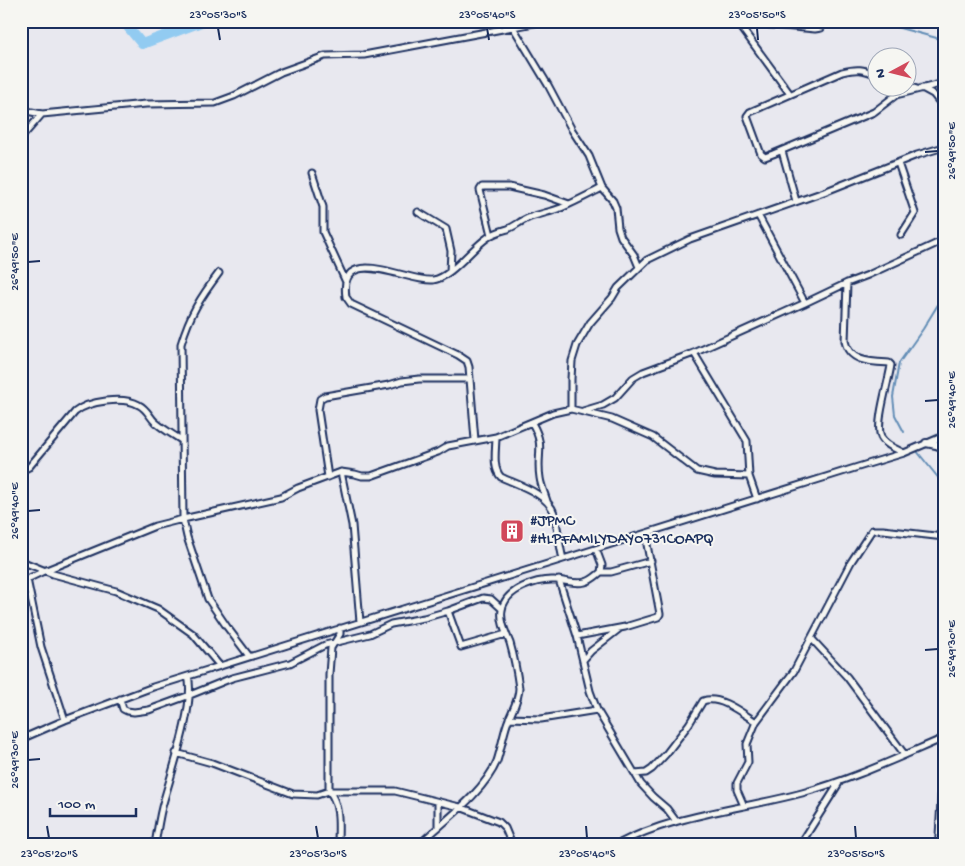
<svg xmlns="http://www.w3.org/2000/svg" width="965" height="866" font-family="'Gochi Hand',sans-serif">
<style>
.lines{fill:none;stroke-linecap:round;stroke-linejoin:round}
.stream{stroke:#628db6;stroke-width:2}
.river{stroke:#92cbf1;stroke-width:10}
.minor-casing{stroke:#1b2f5e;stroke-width:9}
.tertiary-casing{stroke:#1b2f5e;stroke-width:10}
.minor{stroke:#f6f6f2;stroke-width:5}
.tertiary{stroke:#f6f6f2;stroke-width:6}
.ticks{fill:none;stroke:#1b2f5e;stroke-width:2}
.labels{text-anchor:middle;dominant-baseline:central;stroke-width:4;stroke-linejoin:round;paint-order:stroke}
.poi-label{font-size:16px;fill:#1b2f5e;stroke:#f6f6f2;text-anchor:start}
.neatline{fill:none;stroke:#1b2f5e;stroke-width:2}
.ticks-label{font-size:12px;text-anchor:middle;fill:#1b2f5e}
</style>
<rect width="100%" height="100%" fill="#e8e8ef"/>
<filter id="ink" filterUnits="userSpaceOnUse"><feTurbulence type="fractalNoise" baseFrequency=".02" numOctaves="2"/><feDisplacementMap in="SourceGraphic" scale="10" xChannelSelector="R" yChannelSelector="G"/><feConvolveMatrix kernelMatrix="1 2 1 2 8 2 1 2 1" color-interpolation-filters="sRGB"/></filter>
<g filter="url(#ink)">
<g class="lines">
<path class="stream" d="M 883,21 L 885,24 L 944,40
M 904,432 L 895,415 L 893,397 L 899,363 L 923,329 L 942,298 L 944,277
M 916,450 L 944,485"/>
<path class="river" d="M 123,21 L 142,44 L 204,21"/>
<g class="minor-casing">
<path id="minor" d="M 706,21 L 750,23 L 815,29 L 821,28 L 821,21
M 738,23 L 790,94
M 513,27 L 544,21
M 878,75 C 862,69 858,68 842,72 L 750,112 L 747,116 L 761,154 L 765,157 L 773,154 L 874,112 L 896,95 L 944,83
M 908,86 L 917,89
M 922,88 L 933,94 L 941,104
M 944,100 L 941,107 L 944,115
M 21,110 L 42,114 L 146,104 L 215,103 L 234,96 L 281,72 L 325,56 L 364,55 L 513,27 L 548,85 L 572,130 L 589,156 L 602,188 L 613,201 L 616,208 L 618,228 L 621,237 L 634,255 L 639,267
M 21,138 L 42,114
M 782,151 L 796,201
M 898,163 L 915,213 L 901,235
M 312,173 L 323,207 L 323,232 L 346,282
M 418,212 L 446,229 L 451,251 L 450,271
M 758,215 L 805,303
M 491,235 L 480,190 L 482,187 L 509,187 L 544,195 L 569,204
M 219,273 C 200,298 190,314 181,344 L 183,519 L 187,537 L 208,599 L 227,627 L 249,656
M 847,283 L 845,341 C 849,362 871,362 889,363 L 891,365 C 889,381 875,423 881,437 C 885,445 896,449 904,453
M 694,353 L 747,441 L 749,476 L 757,499
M 571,409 L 571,379 L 572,361 L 577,345 L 590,323 L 612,298 L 618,288 L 647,260 L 690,239 L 824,192 L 917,155 L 944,147
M 583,411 L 603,405 L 615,398 L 633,378 L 643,372 L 694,353 L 805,303 L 847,283 L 868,275 L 944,240
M 532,423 C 546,447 536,454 540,478 C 541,486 545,494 547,501
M 496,437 C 496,449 492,468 501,477 C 518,485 547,493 554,513 C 558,528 559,544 563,559
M 475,440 L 469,367 L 467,361 L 458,355 L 351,304 L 346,297 C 338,242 409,283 433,280 C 450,278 472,248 487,238 C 493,233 501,231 508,229 C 515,226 521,221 528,218 C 539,214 550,212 561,208 C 575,202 588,195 602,188
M 21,471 L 29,467 L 75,412 C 88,401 123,396 139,405 C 147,409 149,416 155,422 C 163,429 172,434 181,440
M 341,472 L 352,525 L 360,622
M 328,477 L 318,410 L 320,399 L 325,396 L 389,385 L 402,381 L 419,379 L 470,379
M 21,561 L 53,574 L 116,591 L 158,609 L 193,634 L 219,665
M 601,572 L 611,572 L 651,561
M 27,579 L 41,647 L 65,720
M 559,580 L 577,636 L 590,691 L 597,710 L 641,784 L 653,797 L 667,809 L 676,821
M 21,582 L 44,571 L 155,526 L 183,519 L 281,497 L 298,488 L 341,472 L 355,474 L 362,476 L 371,476 L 438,452 L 448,446 L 496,437 L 553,413 L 571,409 L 612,419 L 653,437 L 697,471 L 715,475 L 749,476
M 448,611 L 461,647 L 506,634
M 577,636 L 625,627 L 658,617 L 660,614 L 645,534
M 811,638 L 847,677 L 905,755
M 583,660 L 591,651 L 619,629
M 120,699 L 123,709 L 127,711 L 134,712 L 149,710 L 190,695 L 232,678 L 290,663 L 325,645 L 370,634 L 391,624 L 424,618 L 448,611 L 483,598 L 491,599 L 502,609
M 509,718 L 541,719 L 597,710
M 21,739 L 65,720 L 153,687 L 858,467 L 904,453 L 944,436
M 176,753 L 212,763 L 293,794 L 317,795 L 329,791 L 395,791 L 460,807 L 499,822 L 505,828 L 512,845
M 635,774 L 646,773 L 652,769 L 666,754 L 689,724 L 703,701 C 720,695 742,713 756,722
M 438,802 L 438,826
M 744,806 L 737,790 L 737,783 L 748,762 L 747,744 L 756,722 L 794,671 L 851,562 L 872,530 L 883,530 L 944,537
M 155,845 C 157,832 159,819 162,807 C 170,777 196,703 188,676
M 338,845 C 338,826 341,806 329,791 L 329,674 L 331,648 L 340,634 L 340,628
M 420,845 L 424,840 C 448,818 484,792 497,761 C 501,749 503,736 507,724 C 511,712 519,701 519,688 C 517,673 514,657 510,643 C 506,633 500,621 502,610 C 505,589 537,579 555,580 C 564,580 575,585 585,582 C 591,581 596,576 601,572 L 602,565 L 596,549
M 616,845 C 675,814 739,810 802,793 C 851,780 897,758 944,738
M 800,845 L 839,783"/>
</g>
<g class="tertiary-casing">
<path id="tertiary" d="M 926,443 L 936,445 L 944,448
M 939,845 L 944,756"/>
</g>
<use href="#minor" class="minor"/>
<use href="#tertiary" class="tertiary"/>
</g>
</g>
<path class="ticks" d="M 218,28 L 220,40M 487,28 L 489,40M 757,28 L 758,40M 925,152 L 938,151M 28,262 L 40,261M 925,401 L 938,400M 28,511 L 40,510M 925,650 L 938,649M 28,760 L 40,759M 47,826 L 49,838M 316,826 L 318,838M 586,826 L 587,838M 855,826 L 856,838"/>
<defs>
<g id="building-square" transform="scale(1.25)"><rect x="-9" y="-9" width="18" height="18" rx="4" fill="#d1495b" stroke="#f6f6f2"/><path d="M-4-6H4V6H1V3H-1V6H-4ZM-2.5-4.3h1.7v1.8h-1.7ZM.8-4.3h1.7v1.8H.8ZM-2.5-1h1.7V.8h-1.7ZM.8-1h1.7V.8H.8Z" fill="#fff"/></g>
</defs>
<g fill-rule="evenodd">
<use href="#building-square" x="512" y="531"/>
</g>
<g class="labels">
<g class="poi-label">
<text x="530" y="522">#JPMC<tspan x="530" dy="18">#HLPFAMILYDAY0731COAPQ</tspan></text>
</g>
</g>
<rect width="965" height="866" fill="none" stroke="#f6f6f2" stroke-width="55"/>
<g transform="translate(892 72) rotate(263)"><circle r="24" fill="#f6f6f2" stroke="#9ea6b7"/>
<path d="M0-4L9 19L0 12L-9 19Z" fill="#d1495b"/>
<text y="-8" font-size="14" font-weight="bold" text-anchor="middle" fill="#1b2f5e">N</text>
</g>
<path d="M50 808v8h86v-8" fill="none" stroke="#1b2f5e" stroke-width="2.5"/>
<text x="58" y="808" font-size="15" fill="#1b2f5e" stroke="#f6f6f2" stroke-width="4" paint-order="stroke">100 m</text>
<rect x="28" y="28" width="910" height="810" class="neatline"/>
<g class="ticks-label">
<text x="218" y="18">23°05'30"S</text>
<text x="487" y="18">23°05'40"S</text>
<text x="757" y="18">23°05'50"S</text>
<text transform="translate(951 151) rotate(-90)" y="4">26°49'50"E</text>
<text transform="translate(14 262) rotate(-90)" y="4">26°49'50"E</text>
<text transform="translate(951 400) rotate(-90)" y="4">26°49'40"E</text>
<text transform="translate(14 511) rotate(-90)" y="4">26°49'40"E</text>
<text transform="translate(951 649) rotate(-90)" y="4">26°49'30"E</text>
<text transform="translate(14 760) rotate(-90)" y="4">26°49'30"E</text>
<text x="49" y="857">23°05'20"S</text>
<text x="318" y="857">23°05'30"S</text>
<text x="587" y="857">23°05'40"S</text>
<text x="856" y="857">23°05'50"S</text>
</g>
</svg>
